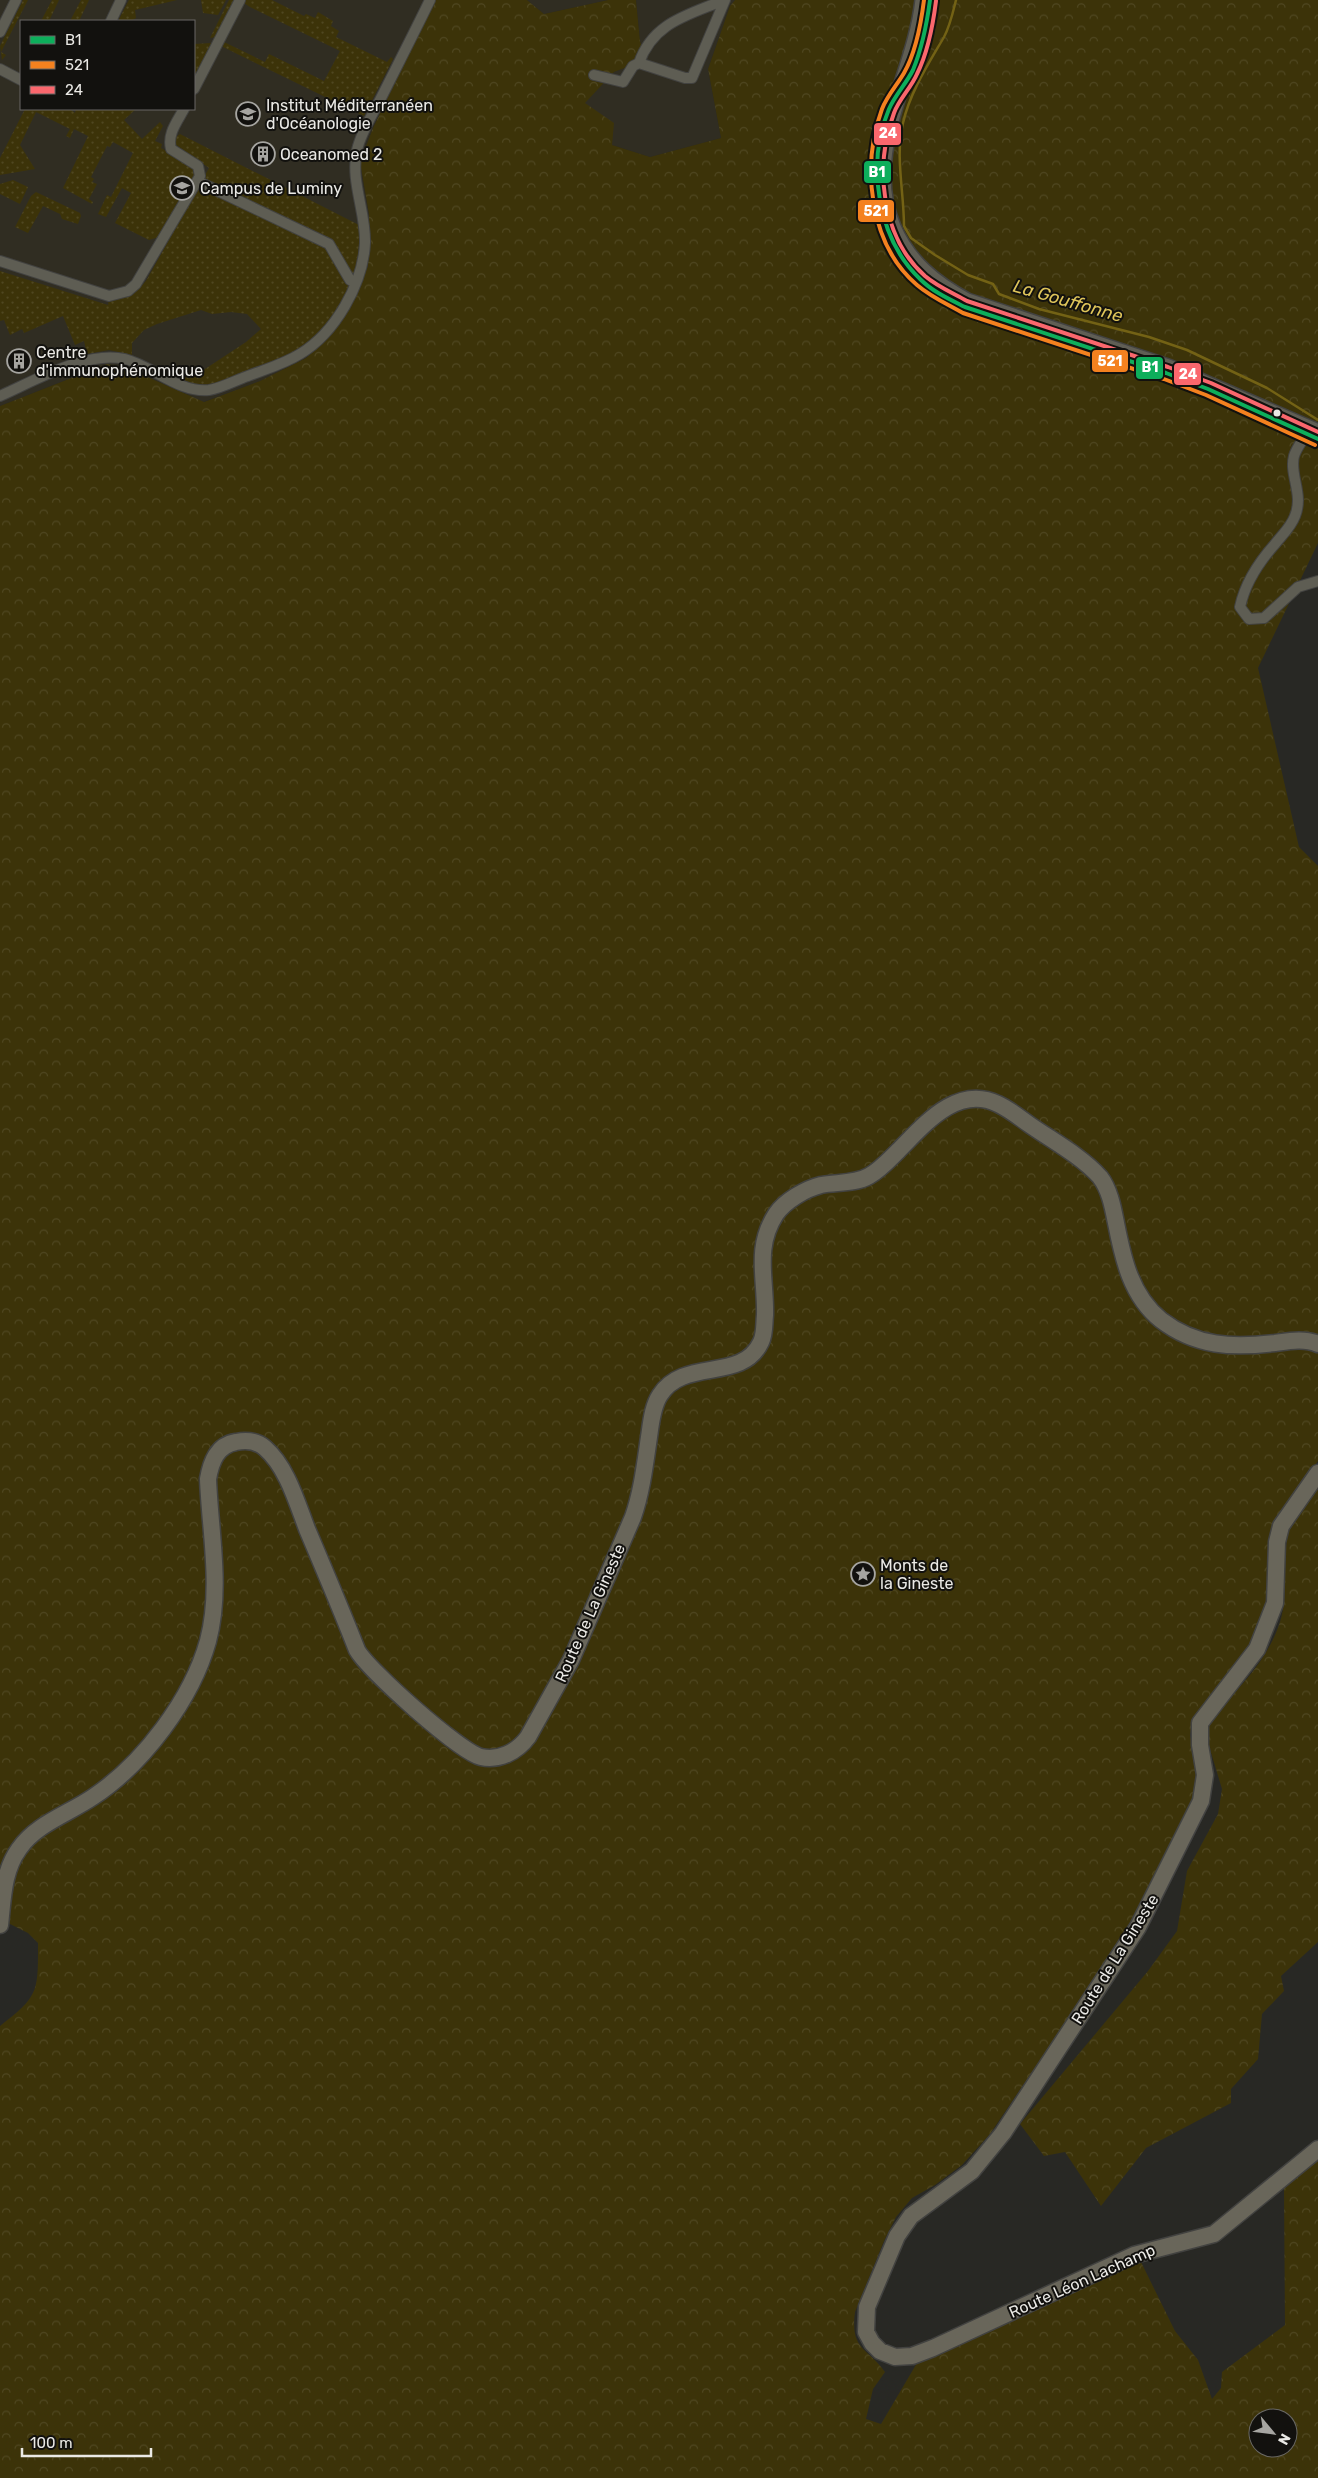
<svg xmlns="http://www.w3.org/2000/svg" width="1318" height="2478" font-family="Rubik,sans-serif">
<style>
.built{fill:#302d22;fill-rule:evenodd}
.green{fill:url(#green-dots)}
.forest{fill:url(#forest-crowns);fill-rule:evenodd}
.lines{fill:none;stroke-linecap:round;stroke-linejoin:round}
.stream{stroke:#736215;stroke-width:2.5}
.street-casing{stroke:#424240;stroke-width:12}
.secondary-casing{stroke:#424240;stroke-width:18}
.primary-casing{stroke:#424240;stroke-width:19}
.street{stroke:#5e5d53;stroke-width:10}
.secondary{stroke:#605e54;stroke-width:15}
.primary{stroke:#69665a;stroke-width:16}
.bus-1-casing{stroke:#12110e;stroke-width:8}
.bus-2-casing{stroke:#12110e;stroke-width:8}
.bus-3-casing{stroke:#12110e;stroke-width:8}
.bus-1{stroke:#0dae5b;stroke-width:4}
.bus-2{stroke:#f4811f;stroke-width:4}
.bus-3{stroke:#fa676d;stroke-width:4}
.bus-dot{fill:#eae9e5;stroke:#12110e;stroke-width:2}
.labels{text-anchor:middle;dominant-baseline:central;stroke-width:4;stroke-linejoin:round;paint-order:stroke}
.poi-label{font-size:16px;fill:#eae9e5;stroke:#12110e;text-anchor:start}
.street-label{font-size:16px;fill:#eae9e5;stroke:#12110e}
.water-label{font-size:18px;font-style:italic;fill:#dfc55a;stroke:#12110e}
.line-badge{stroke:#12110e;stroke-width:2}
.badge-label{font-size:14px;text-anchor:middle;font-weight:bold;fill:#fff}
</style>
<defs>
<pattern id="green-dots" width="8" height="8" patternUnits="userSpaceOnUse" patternTransform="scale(1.25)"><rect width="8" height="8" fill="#3c3309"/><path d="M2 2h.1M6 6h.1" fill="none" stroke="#4f4721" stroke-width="1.8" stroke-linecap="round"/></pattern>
<pattern id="forest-crowns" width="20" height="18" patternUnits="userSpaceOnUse" patternTransform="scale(1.25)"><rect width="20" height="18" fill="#3c3309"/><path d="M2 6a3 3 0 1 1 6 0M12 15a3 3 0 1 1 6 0" fill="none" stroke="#4f4721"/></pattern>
</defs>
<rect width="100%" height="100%" fill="#282824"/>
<path class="built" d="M 0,0 L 435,0 L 373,128 L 360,162 L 369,214 L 368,266 L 355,298 L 332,334 L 306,358 L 260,381 L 203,402 L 127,368 L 107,364 L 0,406 ZM 21,21 L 194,21 L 194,109 L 21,109 Z
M 527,0 L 608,0 L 544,14 Z
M 636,0 L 735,0 L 730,6 L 708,69 L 721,138 L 650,157 L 612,145 L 584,103 L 614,72 L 646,60 L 640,41 Z"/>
<path class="green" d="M 23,0 L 28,0 L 1,52 L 6,55 L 2,60 L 0,46 Z
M 52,0 L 59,0 L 49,21 L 41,21 Z
M 81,0 L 89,0 L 79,21 L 70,21 Z
M 129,0 L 177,0 L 135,10 L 136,18 L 130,21 L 118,21 Z
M 201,0 L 226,0 L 218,15 L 203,13 Z
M 229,0 L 236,0 L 216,37 L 210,38 Z
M 244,0 L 272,0 L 304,16 L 306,14 L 315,18 L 318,12 L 333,21 L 331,26 L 339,31 L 336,37 L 387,62 L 391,57 L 393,59 L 364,116 L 221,46 L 224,42 L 265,62 L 269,54 L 324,81 L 340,51 L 250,7 L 244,3 Z
M 211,43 L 212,46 L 197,75 L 194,74 L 194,44 Z
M 25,109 L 70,109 L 75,113 L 76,109 L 136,109 L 124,120 L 142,139 L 160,122 L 163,126 L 155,141 L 162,144 L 161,148 L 195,168 L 196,175 L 159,237 L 149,240 L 115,223 L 131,193 L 122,188 L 106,217 L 98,214 L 107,195 L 111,197 L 133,153 L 113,142 L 110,147 L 107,146 L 91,177 L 94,179 L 92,182 L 97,184 L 89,199 L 93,202 L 92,204 L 63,188 L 88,136 L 74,129 L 70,138 L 66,136 L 70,129 L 36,112 L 20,145 L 35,169 L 0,175 L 0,158 Z
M 180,134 L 359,225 C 361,258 353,294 331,321 C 324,329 315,339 307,345 C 292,356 218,387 200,385 C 191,384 180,379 173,373 L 202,371 L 246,342 L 261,329 L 247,314 L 231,312 L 212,314 L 201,310 L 157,324 L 144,330 L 132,343 L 132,355 L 109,350 L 87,354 L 84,341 L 75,345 L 63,316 L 24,333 L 22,329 L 10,335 L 4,320 L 0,321 L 0,271 L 108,305 L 109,299 C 125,300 135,293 146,281 L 209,168 L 175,144 L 176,137 Z
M 13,180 L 28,187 L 20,204 L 0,194 L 0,184 Z
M 36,192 L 80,213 L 81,216 L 78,224 L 62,219 L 60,214 L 43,206 L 28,233 L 15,227 L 31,196 Z"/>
<path class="forest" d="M 435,0 L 527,0 L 544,14 L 608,0 L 636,0 L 640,41 L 646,60 L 614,72 L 585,103 L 614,123 L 612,145 L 650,157 L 721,138 L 708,69 L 730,6 L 735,0 L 1318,0 L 1318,543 L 1258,668 L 1299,847 L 1318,866 L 1318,1339 L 1250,1341 L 1196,1335 L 1163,1315 L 1137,1282 L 1111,1186 L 969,1093 L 878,1164 L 773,1209 L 759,1329 L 750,1351 L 662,1384 L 634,1498 L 577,1635 L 523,1735 L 500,1751 L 474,1749 L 374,1664 L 364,1652 L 267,1443 L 212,1452 L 209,1606 L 194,1664 L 157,1728 L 113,1776 L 65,1808 L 0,1878 L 0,406 L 107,364 L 127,368 L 204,402 L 260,381 L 306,358 L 332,334 L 355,298 L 368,266 L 369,214 L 360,162 L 373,128 Z
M 971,1105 L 996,1110 L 1075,1165 L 1095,1183 L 1105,1204 L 1111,1233 L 1172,1336 L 1192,1346 L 1218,1352 L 1251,1353 L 1309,1348 L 1318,1352 L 1318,1461 L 1275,1523 L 1268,1561 L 1267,1602 L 1251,1646 L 1234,1671 L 1199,1710 L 1192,1724 L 1190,1735 L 1196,1762 L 1196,1779 L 1193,1803 L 1126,1933 L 990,2134 L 962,2165 L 935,2185 L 912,2198 L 896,2217 L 884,2241 L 855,2312 C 850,2351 868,2347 885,2372 L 873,2389 L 866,2419 L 881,2424 L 917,2363 L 1141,2262 L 1175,2331 L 1198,2360 L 1212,2399 L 1221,2388 L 1222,2372 L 1285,2325 L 1284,2187 L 1318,2160 L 1318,2478 L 0,2478 L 0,2026 C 39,1996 38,1992 38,1943 L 28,1933 L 6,1922 L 16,1867 L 35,1839 L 97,1803 L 205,1669 L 215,1479 C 219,1462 226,1449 245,1449 C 250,1449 255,1449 260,1453 C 268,1460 273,1470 278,1479 L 365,1672 L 461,1756 L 470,1760 L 503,1763 L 578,1663 L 665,1400 C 693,1366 738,1384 759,1358 C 783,1329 757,1269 774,1233 C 784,1213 800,1198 822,1192 C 831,1190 844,1192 852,1188 C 862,1182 872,1172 882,1165 C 906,1147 929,1130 952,1112 ZM 1258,2418 L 1288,2418 L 1288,2448 L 1258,2448 Z
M 1318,1483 L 1318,1942 L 1281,1976 L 1284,1991 L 1262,2014 L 1258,2059 L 1231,2089 L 1231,2103 L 1146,2148 L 1101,2206 L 1065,2152 L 1044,2156 L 1020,2124 L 1148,1971 L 1177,1931 L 1187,1871 L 1218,1814 L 1222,1789 L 1206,1736 L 1212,1718 C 1238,1688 1267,1662 1280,1622 C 1291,1588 1278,1551 1294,1517 C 1299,1505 1310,1493 1318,1483 Z"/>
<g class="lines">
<path class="stream" d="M 956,0 C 953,12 950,26 944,37 C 929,63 910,92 903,123 C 895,156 904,192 904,226 L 911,238 L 935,255 L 968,275 L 993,284 L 999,294 L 1039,309 L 1149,337 L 1187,350 L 1267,388 L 1318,420"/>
<g class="street-casing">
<path id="street" d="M 111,21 L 121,0
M 0,32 L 16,0
M 639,63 C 653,22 689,15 724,0
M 0,69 L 21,80
M 594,75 L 623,82 L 633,66 L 639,63 L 685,78 L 692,78 L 725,0
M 194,89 L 240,0
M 197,181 L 329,244 L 350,280 L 356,283
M 0,261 L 109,296 L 128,291 L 136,284 L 200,176 L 198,166 L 171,149 C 167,134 177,122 184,109
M 0,396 C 34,381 87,350 125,359 C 153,366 178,393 209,390 C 222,388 236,380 248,376 C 266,369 284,364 300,354 C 335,333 363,284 365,243 C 366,212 350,181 357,150 C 361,132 373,114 381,98 C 397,66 414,33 430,0
M 1309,429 C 1305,438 1297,446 1294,456 C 1289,475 1304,494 1295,516 C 1291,527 1282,535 1275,544 C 1259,562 1245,583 1240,607 L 1249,619 L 1264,618 L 1298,587 L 1318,581"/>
</g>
<g class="secondary-casing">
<path id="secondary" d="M 923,0 C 915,75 861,152 893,227 C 908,262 934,283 967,301 L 1168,367 L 1318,432"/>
</g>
<g class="primary-casing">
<path id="primary" d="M 1318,1473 L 1281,1526 L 1277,1542 L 1275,1603 L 1257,1649 L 1200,1723 L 1200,1745 L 1205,1775 L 1201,1801 L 1138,1927 L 1003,2133 L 972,2171 L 911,2216 L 897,2236 L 867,2307 L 866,2332 L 872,2343 L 880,2351 L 895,2357 L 912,2356 L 933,2348 L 1134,2255 L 1214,2234 L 1318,2149
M 0,1925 C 3,1899 3,1871 19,1849 C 36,1824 68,1814 93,1797 C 143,1764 192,1699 208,1641 C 222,1588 210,1532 208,1479 C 211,1462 217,1445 236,1442 C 246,1440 257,1441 265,1448 C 287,1467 297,1503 307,1529 C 324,1569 341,1609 357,1650 C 368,1670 460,1752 481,1757 C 499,1761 517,1752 528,1737 L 571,1660 L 633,1517 C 642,1491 645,1464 649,1437 C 651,1424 652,1407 660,1395 C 684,1357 742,1383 761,1342 C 765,1334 764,1324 765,1315 C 766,1278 754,1248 776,1214 C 785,1201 805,1189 821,1185 C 837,1182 855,1184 869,1176 C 880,1170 889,1160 898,1151 C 924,1125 957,1084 998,1104 C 1009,1109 1020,1118 1030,1125 C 1053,1141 1081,1156 1100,1177 C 1110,1190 1113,1208 1116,1223 C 1123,1259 1131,1296 1161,1320 C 1196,1347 1233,1348 1275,1343 C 1289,1341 1305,1338 1318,1344"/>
</g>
<use href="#street" class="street"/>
<use href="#secondary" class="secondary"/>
<use href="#primary" class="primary"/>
<g class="bus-1-casing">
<path id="bus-1" d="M 930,0 C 927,23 922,48 913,70 C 906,84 895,95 889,109 C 866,163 877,238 920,279 C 933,292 949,299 965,307 L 1166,373 L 1208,389 L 1318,439"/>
</g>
<g class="bus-2-casing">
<path id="bus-2" d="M 924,0 C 921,24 916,52 904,73 C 897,85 887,96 882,109 C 861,166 869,244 917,285 C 931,297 947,304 963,313 L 1164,379 L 1206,395 L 1315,445"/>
</g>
<g class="bus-3-casing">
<path id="bus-3" d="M 936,1 C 933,25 928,52 917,74 C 911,88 899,99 894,113 C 874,166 881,237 925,276 C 938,287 953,293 967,301 L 1168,367 L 1211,383 L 1318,432"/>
</g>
<use href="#bus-1" class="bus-1"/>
<use href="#bus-2" class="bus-2"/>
<use href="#bus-3" class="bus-3"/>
</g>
<defs>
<g id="university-ring" transform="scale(1.25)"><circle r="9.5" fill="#12110e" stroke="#a6a5a1" stroke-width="1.5"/><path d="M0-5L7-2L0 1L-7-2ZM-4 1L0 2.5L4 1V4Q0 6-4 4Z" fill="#a6a5a1"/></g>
<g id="building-ring" transform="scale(1.25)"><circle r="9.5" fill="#12110e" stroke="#a6a5a1" stroke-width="1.5"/><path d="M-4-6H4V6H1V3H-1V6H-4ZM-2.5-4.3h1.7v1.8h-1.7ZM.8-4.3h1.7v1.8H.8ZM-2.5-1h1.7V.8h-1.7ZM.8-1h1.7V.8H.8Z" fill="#a6a5a1"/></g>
<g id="sight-ring" transform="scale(1.25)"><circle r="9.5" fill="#12110e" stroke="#a6a5a1" stroke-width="1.5"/><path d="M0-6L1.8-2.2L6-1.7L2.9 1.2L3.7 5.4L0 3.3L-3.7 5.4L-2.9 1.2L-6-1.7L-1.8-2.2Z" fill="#a6a5a1"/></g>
</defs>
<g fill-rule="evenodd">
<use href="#university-ring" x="248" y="114"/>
<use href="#building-ring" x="263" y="154"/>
<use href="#university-ring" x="182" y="188"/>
<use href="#building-ring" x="19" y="361"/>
<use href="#sight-ring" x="863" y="1574"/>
</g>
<circle class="bus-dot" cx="1277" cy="413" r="4.5"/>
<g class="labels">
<g class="poi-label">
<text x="266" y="105">Institut Méditerranéen<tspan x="266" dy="18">d'Océanologie</tspan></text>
<text x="280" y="154">Oceanomed 2</text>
<text x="200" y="188">Campus de Luminy</text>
<text x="36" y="352">Centre<tspan x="36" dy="18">d'immunophénomique</tspan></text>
<text x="880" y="1565">Monts de<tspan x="880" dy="18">la Gineste</tspan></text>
</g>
<g class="street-label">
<text transform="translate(590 1613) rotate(-66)">Route de La Gineste</text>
<text transform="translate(1115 1959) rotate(-58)">Route de La Gineste</text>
<text transform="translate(1082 2281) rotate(-24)">Route Léon Lachamp</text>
</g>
<g class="water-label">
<text transform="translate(1068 301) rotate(16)">La Gouffonne</text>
</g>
</g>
<g class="line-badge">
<rect x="873" y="122" width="29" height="24" rx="5" fill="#fa676d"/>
<rect x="863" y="160" width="29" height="24" rx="5" fill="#0dae5b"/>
<rect x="857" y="199" width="38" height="24" rx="5" fill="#f4811f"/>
<rect x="1091" y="349" width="38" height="24" rx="5" fill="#f4811f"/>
<rect x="1135" y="356" width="29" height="24" rx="5" fill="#0dae5b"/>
<rect x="1173" y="362" width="29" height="24" rx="5" fill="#fa676d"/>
</g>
<g class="badge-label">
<text x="888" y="138">24</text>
<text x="877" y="177">B1</text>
<text x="876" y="216">521</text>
<text x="1110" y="366">521</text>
<text x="1150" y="372">B1</text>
<text x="1188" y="379">24</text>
</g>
<rect x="20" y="20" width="175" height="90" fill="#12110e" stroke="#686764"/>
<rect x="30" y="36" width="25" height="8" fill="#0dae5b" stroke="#686764"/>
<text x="65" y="45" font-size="15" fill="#eae9e5">B1</text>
<rect x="30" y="61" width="25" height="8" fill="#f4811f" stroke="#686764"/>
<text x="65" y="70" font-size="15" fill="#eae9e5">521</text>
<rect x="30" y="86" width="25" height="8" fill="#fa676d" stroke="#686764"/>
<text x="65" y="95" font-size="15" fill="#eae9e5">24</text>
<g transform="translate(1273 2433) rotate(119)"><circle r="24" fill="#12110e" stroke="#686764"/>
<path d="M0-4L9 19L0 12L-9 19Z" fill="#a6a5a1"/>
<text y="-8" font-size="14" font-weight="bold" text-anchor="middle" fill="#eae9e5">N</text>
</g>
<path d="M22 2448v8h129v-8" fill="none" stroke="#eae9e5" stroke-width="2.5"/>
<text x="30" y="2448" font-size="15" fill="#eae9e5" stroke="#12110e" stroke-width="4" paint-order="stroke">100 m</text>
</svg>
